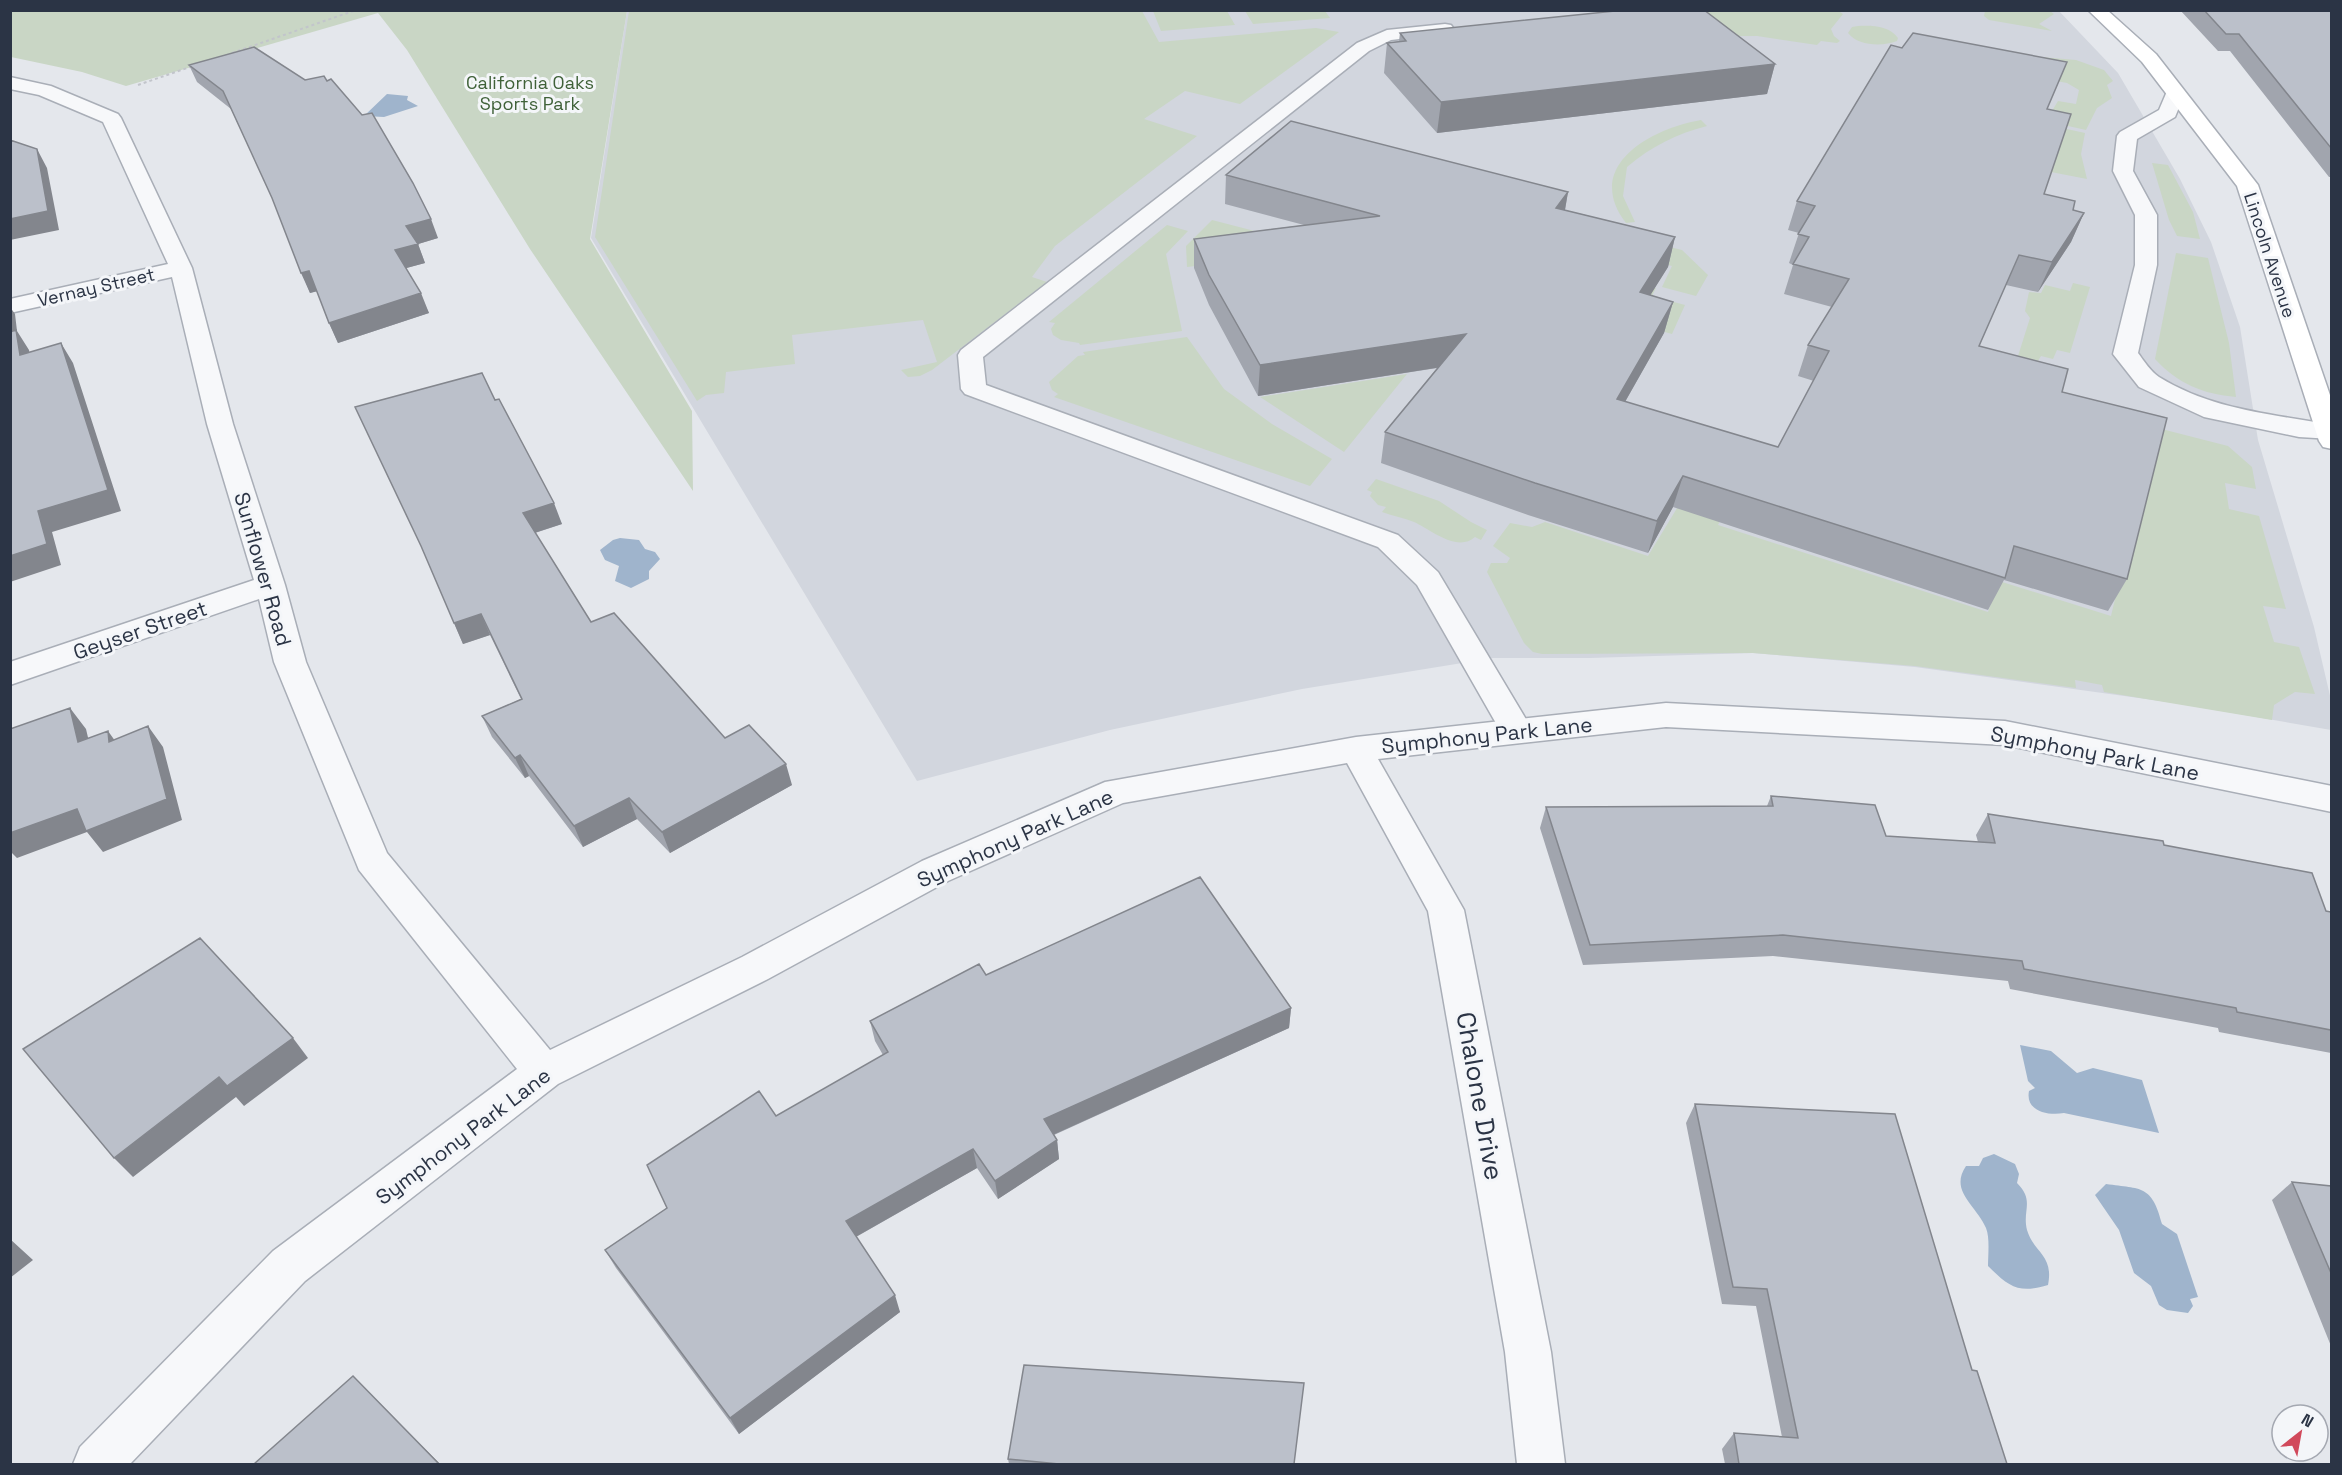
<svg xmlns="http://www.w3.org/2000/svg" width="2342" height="1475" font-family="'Space Grotesk',sans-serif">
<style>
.built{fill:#d2d6de}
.green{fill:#c9d6c5}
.water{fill:#9fb4cc}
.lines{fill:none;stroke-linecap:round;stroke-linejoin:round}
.lane-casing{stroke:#a9aeb7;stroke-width:3}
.street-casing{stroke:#a9aeb7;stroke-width:3}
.secondary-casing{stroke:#a9aeb7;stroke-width:3}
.path{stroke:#c2c5cb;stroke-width:2;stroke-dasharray:3 3;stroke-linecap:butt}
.lane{fill:#f7f8fa;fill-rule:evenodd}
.street{fill:#f7f8fa;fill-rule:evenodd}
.secondary{fill:#fff;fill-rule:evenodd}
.wall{fill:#a1a5ae}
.shaded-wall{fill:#83868d}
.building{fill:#bbc0ca;stroke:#83868d;stroke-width:1.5}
.labels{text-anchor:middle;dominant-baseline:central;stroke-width:6;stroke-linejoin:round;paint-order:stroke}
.far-park-label{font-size:18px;fill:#3f6138;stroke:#f4f6f9}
.far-street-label{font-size:18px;fill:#2b3445;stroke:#f4f6f9}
.street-label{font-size:21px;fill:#2b3445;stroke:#f4f6f9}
.near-street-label{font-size:26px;fill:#2b3445;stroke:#f4f6f9}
</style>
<rect width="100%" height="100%" fill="#e4e7ec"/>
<path class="built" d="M 627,11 L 2059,11 L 2118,73 L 2180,179 L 2211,242 L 2240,327 L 2258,440 L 2314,627 L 2331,700 L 2331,730 L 2182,704 L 1915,667 L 1753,653 L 1590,658 L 1493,658 L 1302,689 L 1110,730 L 917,781 L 591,238 Z"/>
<path class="green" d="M 1837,10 L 1843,14 L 1831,29 L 1834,36 L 1840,41 L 1837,43 L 1821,41 L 1817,45 L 1757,36 L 1462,38 L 1718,11 Z
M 11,11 L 627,11 L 590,239 L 692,411 L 693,491 L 530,249 L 407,50 L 378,13 L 126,86 L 82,72 L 11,57 Z
M 629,11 L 1142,11 L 1159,42 L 1316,28 L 1339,32 L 1240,104 L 1185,91 L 1144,119 L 1197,136 L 1055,246 L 1032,277 L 1047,282 L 932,370 L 920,376 L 908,377 L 901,370 L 937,362 L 923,320 L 792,335 L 795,364 L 726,372 L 724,393 L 706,395 L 697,401 L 595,237 Z
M 1153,11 L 1227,11 L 1235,25 L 1161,31 Z
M 1245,11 L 1325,11 L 1330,18 L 1253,24 Z
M 1985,11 L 2050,11 L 2054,14 L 2039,24 L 2052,31 L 1989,20 L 1984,16 Z
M 1858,26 C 1872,25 1890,26 1898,38 L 1897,41 C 1882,47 1858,46 1848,33 L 1852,27 Z
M 2041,57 L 2076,60 L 2104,70 L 2113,81 L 2107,85 L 2112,98 L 2097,108 L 2086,130 L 2046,121 L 2058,101 L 2076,104 L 2079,90 L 2067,83 L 1943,59 Z
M 1701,120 L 1707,126 C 1676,134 1652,146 1627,167 L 1623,196 L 1635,222 L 1626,223 C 1582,166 1652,128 1701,120 Z
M 2053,126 L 2085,133 L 2081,154 L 2087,179 L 2051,172 L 2062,141 Z
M 2152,163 L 2168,165 L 2193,212 L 2200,239 L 2177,236 L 2169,220 Z
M 1212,220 L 1328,250 L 1187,267 L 1186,246 Z
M 1167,225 L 1188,231 L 1166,254 L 1182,331 L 1080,345 L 1079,343 L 1061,340 L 1053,335 L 1051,329 L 1055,323 L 1049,322 Z
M 1641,240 L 1682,250 L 1708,275 L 1696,296 L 1662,287 L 1672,266 L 1629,255 Z
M 2176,253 L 2208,258 L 2229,343 L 2236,397 C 2203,394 2178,384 2155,359 Z
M 2073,283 L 2090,287 L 2070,353 L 2057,350 L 2053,359 L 2041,356 L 2038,361 L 2018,356 L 2030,318 L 2025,311 L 2029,292 L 2041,293 L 2045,285 L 2070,291 Z
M 1656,288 L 1652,296 L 1685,305 L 1672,334 L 1617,319 L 1635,291 Z
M 1187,337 L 1224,389 L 1272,424 L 1332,459 L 1310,486 L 1054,397 L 1058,394 L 1052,390 L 1049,382 L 1078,356 L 1085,355 L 1083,352 Z
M 1407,374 L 1344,452 L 1260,397 Z
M 2056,402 L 2228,446 L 2252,467 L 2256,489 L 2225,483 L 2229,509 L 2259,516 L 2286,609 L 2263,606 L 2274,642 L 2299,647 L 2315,694 L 2295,692 L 2274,705 L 2272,720 L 2104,692 L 2102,685 L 2075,680 L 2076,688 L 1915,666 L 1753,653 L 1542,654 L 1533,652 L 1524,643 L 1487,572 L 1491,563 L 1507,563 L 1510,558 L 1493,546 L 1510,523 L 1532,527 L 1545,522 L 1648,556 L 1705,462 L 1744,474 L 1718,525 L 1988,612 L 1999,581 L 2111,616 L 2151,449 Z
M 1376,479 L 1439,501 L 1471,522 L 1487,530 L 1481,540 L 1475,537 C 1457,553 1430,529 1414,522 C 1404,518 1393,516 1382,512 L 1386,507 L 1378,505 L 1370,496 L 1372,492 L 1367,490 Z"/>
<path class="water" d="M 387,94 L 408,96 L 407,100 L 418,106 L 384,117 L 364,116 Z
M 620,538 L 639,540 L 645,549 L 655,552 L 660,559 L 649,571 L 649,579 L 631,588 L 615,581 L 619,566 L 605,560 L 600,550 L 613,540 Z
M 2020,1045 L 2051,1051 L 2077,1073 L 2093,1068 L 2142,1080 L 2159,1133 L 2064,1113 C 2048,1116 2025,1111 2029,1091 L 2035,1088 L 2028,1081 Z
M 1994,1154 L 2015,1164 L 2019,1174 L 2017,1183 C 2035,1201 2022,1210 2027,1230 C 2034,1253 2054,1255 2048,1285 C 2019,1294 2009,1287 1988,1266 C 1988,1255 1990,1238 1986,1228 C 1976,1205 1949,1191 1966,1166 L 1979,1166 L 1983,1158 Z
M 2106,1184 C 2142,1189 2152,1185 2162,1224 L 2177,1234 L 2198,1297 L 2190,1299 L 2193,1306 L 2188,1313 L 2167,1310 L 2159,1305 L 2151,1286 L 2134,1273 L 2119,1230 L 2095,1195 Z"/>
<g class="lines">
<g class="lane-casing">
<path id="lane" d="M 1445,24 L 1451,25 L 1454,29 L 1451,33 L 1391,40 L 1369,51 L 983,357 L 986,385 L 1398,535 L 1438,572 L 1533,731 L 1529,739 L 1517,743 L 1505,739 L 1417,585 L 1378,547 L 965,394 L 961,389 L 958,355 L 961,350 L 1357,43 L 1387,30 Z
M 2175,87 L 2182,89 L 2185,93 L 2175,117 L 2137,139 L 2133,171 L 2157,215 L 2157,265 L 2138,353 C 2144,361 2151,372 2159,377 C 2212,410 2272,414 2332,425 L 2332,439 L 2299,437 L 2204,417 L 2139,387 L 2113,354 L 2135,265 L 2135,215 L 2113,171 L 2117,136 L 2120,132 L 2159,110 L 2168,89 Z"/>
</g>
<g class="street-casing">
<path id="street" d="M 10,77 L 51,86 L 118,114 L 121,118 L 192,268 L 233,424 L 285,585 L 306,662 L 387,853 L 550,1050 L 742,957 L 922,861 L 1105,782 L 1356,737 L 1666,703 L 2005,721 L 2332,786 L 2332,812 L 2005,745 L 1666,727 L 1378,759 L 1464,910 L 1551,1352 L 1565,1464 L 1517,1464 L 1505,1352 L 1428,911 L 1347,763 L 1123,803 L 948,881 L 768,979 L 558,1084 L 305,1281 L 130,1464 L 73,1464 L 80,1447 L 273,1251 L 517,1069 L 359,870 L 274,662 L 259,599 L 10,685 L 10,662 L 254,580 L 207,424 L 172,277 L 10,313 L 10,299 L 168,264 L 103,122 L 39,95 L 10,89 Z"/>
</g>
<g class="secondary-casing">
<path id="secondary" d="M 2088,10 L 2107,10 L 2156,54 L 2258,185 L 2332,401 L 2332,449 L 2323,447 L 2319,441 L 2237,186 L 2142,62 Z"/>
</g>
<path class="path" d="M 232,53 L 356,10
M 138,85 L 193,66"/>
<use href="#lane" class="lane"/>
<use href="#street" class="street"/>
<use href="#secondary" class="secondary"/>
</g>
<path class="wall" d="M 2180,10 L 2331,10 L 2331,177 L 2329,177 L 2230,51 L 2218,51 Z
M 1400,33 L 1775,64 L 1767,94 L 1437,133 L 1384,73 L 1387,43 L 1399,41 Z
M 189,65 L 438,238 L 418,244 L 425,263 L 406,268 L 429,313 L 338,343 L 329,323 L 317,291 L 310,293 L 273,199 L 231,109 L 197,82 Z
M 2047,109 L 2044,194 L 2073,210 L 2084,213 L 2071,242 L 2038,292 L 2006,285 L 1979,346 L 2062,392 L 2127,579 L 2108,611 L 2004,580 L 1988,610 L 1673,507 L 1648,553 L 1528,515 L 1381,463 L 1385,432 L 1437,368 L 1258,396 L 1209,305 L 1194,268 L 1194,239 L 1304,225 L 1225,204 L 1226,175 L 1568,192 L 1565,210 L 1675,237 L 1668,267 L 1650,295 L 1673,302 L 1664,333 L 1625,402 L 1778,447 L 1814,381 L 1798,376 L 1808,345 L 1832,307 L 1784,294 L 1793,265 L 1789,263 L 1799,233 L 1788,230 L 1797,201 Z
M 495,400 L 562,524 L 535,533 L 591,622 L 725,738 L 792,785 L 670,853 L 637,819 L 583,847 L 529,776 L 525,778 L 492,737 L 482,716 L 521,699 L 490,635 L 463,644 L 454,623 Z
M 1771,796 L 1886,836 L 1978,842 L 1976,835 L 1988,814 L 2164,845 L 2326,911 L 2331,912 L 2331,1053 L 2219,1032 L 2218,1028 L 2010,989 L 2008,981 L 1773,956 L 1583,965 L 1540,828 L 1546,807 L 1767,806 Z
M 986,975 L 1291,1008 L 1289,1028 L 1054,1135 L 1057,1140 L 1059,1159 L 998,1199 L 977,1168 L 856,1237 L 900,1312 L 739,1434 L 616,1268 L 605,1250 L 667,1208 L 776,1116 L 883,1055 L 875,1041 L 870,1021 Z
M 1695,1104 L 1972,1370 L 2007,1464 L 1725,1464 L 1722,1449 L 1734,1433 L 1782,1437 L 1756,1306 L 1722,1304 L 1686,1123 Z
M 2292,1182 L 2331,1186 L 2331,1346 L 2272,1200 Z
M 1008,1459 L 1294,1464 L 1009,1464 Z"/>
<path class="shaded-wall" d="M 1775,64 L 1767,94 L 1437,133 L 1441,102 Z
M 37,149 L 47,168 L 59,230 L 10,240 L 10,219 Z
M 1568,192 L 1563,221 L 1556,208 Z
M 2084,213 L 2071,242 L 2038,292 L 2052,262 Z
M 431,219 L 438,238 L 415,245 L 418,244 L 425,263 L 403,269 L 395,250 L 406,226 Z
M 1675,237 L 1668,267 L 1633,323 L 1640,292 Z
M 309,271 L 318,291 L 310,293 L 301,273 Z
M 10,281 L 12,296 L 10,297 Z
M 421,293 L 429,313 L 338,343 L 329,323 Z
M 1673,302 L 1664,333 L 1609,430 L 1617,399 Z
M 10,307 L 15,314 L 17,331 L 29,350 L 33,375 L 10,338 Z
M 1466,334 L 1461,364 L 1258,396 L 1260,365 Z
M 61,343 L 73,363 L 121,511 L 52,532 L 61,565 L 10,582 L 10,556 L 38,511 Z
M 1683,476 L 1673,507 L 1648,553 L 1657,521 Z
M 554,503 L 562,524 L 531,534 L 523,513 Z
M 481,614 L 490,635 L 463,644 L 454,623 Z
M 70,708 L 86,729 L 94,763 L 78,742 Z
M 148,726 L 163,747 L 182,820 L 103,852 L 87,832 L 17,858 L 10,851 L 10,833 Z
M 108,731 L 123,752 L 109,742 Z
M 520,755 L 529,776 L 525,778 L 515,758 Z
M 786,764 L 792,785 L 670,853 L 662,832 Z
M 629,798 L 637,819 L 583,847 L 574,826 Z
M 1291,1008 L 1289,1028 L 1046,1138 L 1044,1119 Z
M 293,1038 L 308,1058 L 244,1106 L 236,1097 L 133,1177 L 114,1158 L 219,1077 Z
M 1057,1140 L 1059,1159 L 998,1199 L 995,1181 Z
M 973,1149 L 977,1168 L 852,1239 L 846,1221 Z
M 10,1239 L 33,1260 L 10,1278 Z
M 895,1295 L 900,1312 L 739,1434 L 730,1418 Z
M 353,1376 L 369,1392 L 440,1464 L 439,1464 Z"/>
<path class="building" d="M 1625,10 L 1704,10 L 1775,64 L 1441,102 L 1387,43 L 1406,41 L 1400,33 Z
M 2204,10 L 2331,10 L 2331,148 L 2239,34 L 2226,34 Z
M 1913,33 L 2067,62 L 2047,109 L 2071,114 L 2044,194 L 2075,201 L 2073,210 L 2084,213 L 2052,262 L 2019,255 L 1979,346 L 2068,369 L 2062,392 L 2167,418 L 2127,579 L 2014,546 L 2005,578 L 1683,476 L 1657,521 L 1535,483 L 1385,432 L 1466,334 L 1260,365 L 1209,275 L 1194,239 L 1380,216 L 1226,175 L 1291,121 L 1568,192 L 1556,208 L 1675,237 L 1640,292 L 1673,302 L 1617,399 L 1778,447 L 1829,351 L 1808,345 L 1849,279 L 1793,264 L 1809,237 L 1798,234 L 1815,206 L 1797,201 L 1891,45 L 1902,48 Z
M 254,47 L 305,80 L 324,76 L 327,81 L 331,79 L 362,115 L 372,113 L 413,183 L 431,219 L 406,226 L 418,244 L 395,250 L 421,293 L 329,323 L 309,271 L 301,273 L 272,198 L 223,91 L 189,65 Z
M 10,140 L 37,149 L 48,211 L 10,219 Z
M 16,330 L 20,355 L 61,343 L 108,490 L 38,511 L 47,544 L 10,556 L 10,332 Z
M 482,373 L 495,400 L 499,399 L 554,503 L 523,513 L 591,622 L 614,613 L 725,738 L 749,725 L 786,764 L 662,832 L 629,798 L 574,826 L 520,755 L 515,758 L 482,716 L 522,699 L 481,614 L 454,623 L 421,546 L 355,407 Z
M 70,708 L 78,742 L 108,731 L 109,742 L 148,726 L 167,799 L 86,831 L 77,809 L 10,833 L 10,729 Z
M 1771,796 L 1875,805 L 1886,836 L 1995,843 L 1988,814 L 2163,841 L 2164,845 L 2312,873 L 2326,911 L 2331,912 L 2331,1030 L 2237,1012 L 2236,1008 L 2024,969 L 2022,961 L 1783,935 L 1590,945 L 1546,807 L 1773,806 Z
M 1200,877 L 1291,1008 L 1044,1119 L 1057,1140 L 995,1181 L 973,1149 L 846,1221 L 895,1295 L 730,1418 L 605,1250 L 667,1208 L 647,1165 L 759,1091 L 776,1116 L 888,1052 L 870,1021 L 979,964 L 986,975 Z
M 200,938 L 293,1038 L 227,1086 L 219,1077 L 114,1158 L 23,1049 Z
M 1695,1104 L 1895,1114 L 1972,1370 L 1977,1371 L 2007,1464 L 1739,1464 L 1734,1433 L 1798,1438 L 1767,1289 L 1733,1287 Z
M 2292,1182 L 2331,1186 L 2331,1273 Z
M 1024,1365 L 1304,1383 L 1294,1464 L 1059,1464 L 1008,1459 Z
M 353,1376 L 439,1464 L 254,1464 Z"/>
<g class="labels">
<g class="far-park-label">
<text x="530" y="82">California Oaks<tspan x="530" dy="21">Sports Park</tspan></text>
</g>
<g class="far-street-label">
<text transform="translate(2270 255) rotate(72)">Lincoln Avenue</text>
<text transform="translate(96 287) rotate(-13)">Vernay Street</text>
</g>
<g class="street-label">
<text transform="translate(263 569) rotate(74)">Sunflower Road</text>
<text transform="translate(140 630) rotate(-19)">Geyser Street</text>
<text transform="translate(1487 735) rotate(-6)">Symphony Park Lane</text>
<text transform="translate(2095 753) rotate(11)">Symphony Park Lane</text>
<text transform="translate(1015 838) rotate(-24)">Symphony Park Lane</text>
<text transform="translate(463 1136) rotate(-37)">Symphony Park Lane</text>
</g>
<g class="near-street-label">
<text transform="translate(1480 1096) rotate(80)">Chalone Drive</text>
</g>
</g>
<rect width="2342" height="1475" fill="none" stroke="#2b3445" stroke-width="24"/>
<g transform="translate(2300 1433) rotate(31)"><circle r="28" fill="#f4f6f9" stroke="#a4a8b1" stroke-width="1.5"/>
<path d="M0-4.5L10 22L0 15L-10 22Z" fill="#d1495b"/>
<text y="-9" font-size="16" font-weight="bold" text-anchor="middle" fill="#2b3445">N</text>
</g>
</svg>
